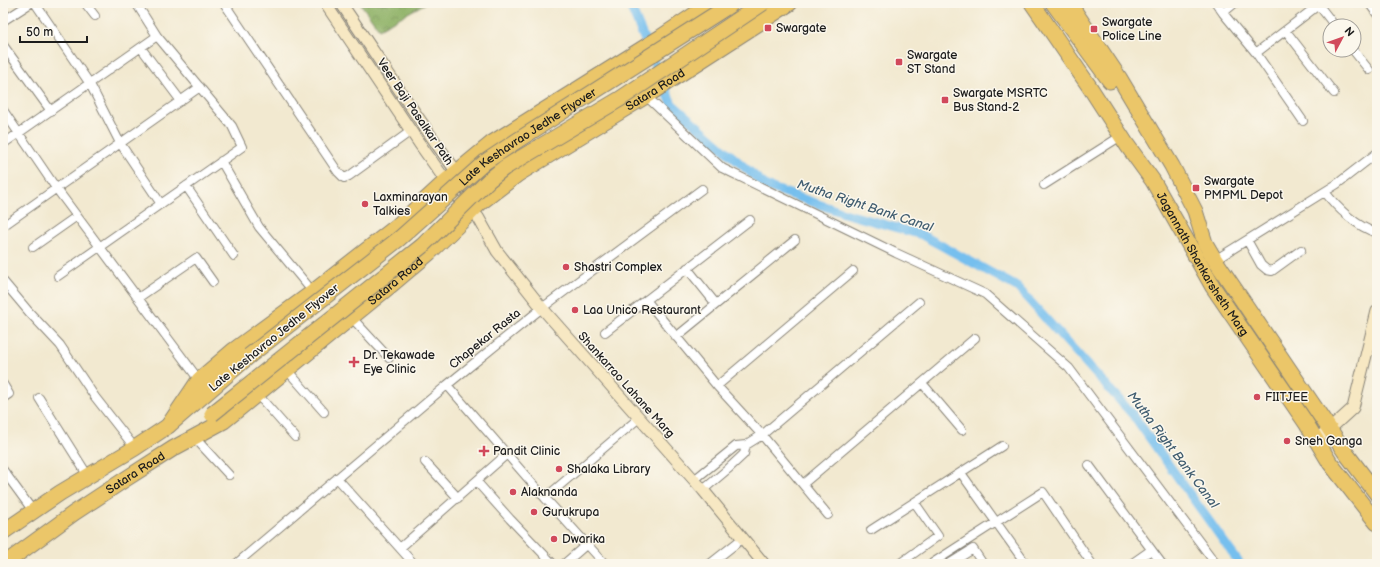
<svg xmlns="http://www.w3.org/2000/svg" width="1380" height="567" font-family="'Balsamiq Sans',sans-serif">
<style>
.forest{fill:url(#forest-crowns);stroke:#546640}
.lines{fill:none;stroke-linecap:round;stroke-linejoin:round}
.canal{stroke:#76bfee;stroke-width:9}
.street-casing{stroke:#878276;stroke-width:10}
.secondary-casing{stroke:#878276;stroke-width:13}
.highway-casing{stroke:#878276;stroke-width:17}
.street{stroke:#fff;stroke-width:8}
.secondary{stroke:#f7e8c3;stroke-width:11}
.highway{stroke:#ebc669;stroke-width:15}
.highway-bridge-casing{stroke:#878276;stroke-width:17;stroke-linecap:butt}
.highway-bridge{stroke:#ebc669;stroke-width:15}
.poi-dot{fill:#d1495b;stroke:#fbf7ec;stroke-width:1.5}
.labels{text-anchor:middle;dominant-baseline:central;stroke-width:3;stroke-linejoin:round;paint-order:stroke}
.poi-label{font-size:12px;fill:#1c1c1c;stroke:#fbf7ec;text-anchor:start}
.street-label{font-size:12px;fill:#1c1c1c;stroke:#fbf7ec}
.water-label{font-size:13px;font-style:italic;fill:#405d70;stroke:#fbf7ec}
</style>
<defs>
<pattern id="forest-crowns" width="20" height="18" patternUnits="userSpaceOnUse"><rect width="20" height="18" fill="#8cb064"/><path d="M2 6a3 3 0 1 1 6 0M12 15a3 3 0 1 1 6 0" fill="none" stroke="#728e52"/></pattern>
</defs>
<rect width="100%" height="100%" fill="#fbf7ec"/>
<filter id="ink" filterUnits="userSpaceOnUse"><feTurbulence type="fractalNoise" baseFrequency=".025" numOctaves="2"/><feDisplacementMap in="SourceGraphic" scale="8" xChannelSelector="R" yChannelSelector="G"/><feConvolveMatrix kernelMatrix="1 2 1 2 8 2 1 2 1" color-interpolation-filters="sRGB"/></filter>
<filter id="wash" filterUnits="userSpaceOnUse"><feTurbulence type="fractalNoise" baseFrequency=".012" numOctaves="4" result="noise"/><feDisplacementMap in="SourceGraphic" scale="16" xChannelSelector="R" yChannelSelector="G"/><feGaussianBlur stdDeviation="0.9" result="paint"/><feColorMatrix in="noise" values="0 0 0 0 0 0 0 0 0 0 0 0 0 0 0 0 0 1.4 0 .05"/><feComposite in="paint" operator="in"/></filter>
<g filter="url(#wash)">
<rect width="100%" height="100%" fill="#f2e9d0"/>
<path class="forest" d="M 360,3 L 426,3 L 379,29 Z"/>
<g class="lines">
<path class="canal" d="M 629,3 L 672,104 L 766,186 L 844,213 L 922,235 L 1017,287 L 1133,415 L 1240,564"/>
</g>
</g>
<g filter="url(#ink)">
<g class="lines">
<g class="street-casing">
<path id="street" d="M 35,3 L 90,84 L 120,143 L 161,204
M 85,3 L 95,16
M 224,3 L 338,172 L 344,178 L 349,176 L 411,131
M 1216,3 L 1223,13 L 1235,3
M 1317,3 L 1335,26
M 1369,3 L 1377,14
M 1223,13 L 1256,53 L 1321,3
M 3,21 L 31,3
M 1286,31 L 1334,93
M 3,45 L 51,111
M 141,48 L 181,101
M 1353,50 L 1369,70
M 1256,53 L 1303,121
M 646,96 L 722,168 L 896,253 L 985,294 L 1069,368 L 1216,564
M 3,110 L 56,188 L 199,380
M 3,144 L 157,36
M 221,161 L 259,227 L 313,292
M 1044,185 L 1121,136
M 186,186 L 234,256
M 1325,192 C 1337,208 1357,227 1377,233
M 3,226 L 200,87
M 1247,240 L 1261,265 L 1267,270 L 1272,271 L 1301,250
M 33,247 L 77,216
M 1215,260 L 1337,184 L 1377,153
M 687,268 L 716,304
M 58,276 L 242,147 L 232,126 L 157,36 L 136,3
M 3,281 L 29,312 L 60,345 L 95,397 L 135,448
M 138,298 L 196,258 L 213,282
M 646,300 L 717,386 L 762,435 L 828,515
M 352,318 L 389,358
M 605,332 L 750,220
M 676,337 L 795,240
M 287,370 L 324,412
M 922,383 L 962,430
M 3,384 L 9,394 L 3,398
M 447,385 L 545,498 L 605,564
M 717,386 L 853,271
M 257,394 L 295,437
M 39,398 L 88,476
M 194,437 L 229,475
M 425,462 L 458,498
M 1089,465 L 1162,564
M 3,470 L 33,511
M 961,473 L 1026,564
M 337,478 L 414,564
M 694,480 L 736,446 L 746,445 L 762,435 L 919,302
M 477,482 L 510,519 L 553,564
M 803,484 L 975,338
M 703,490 L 728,469 L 744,454 L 746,445
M 545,498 L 639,418
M 871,530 L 1002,446
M 400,548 L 507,454
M 236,564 L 447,385 L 542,308 L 702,189
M 564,564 L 587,544
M 710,564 L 743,538
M 899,564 L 938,536 L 915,503
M 931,564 L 1043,492 L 1092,564
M 949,564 L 973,549 L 983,564
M 1131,564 L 1151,550"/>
</g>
<g class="secondary-casing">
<path id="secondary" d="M 325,3 L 419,143 L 458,198 L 468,210
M 341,3 C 386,69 429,137 478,200
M 478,217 L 497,251 L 542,308 L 703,490 L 764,564
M 1316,439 L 1330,429 L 1353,408 L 1377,311"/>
</g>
<g class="highway-casing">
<g id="highway">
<path id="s1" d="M 1032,3 L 1089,86 L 1127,145 L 1153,181 L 1213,287 L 1306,423 L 1330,463 L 1377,523"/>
<path d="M 1053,3 L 1110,81"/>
<path d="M 1069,3 L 1120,79 L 1172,166 L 1195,211 L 1205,243 L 1215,260 L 1345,452 L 1377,494"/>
<path d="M 168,426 L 199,380 L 234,350 L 313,292 L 396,227 L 446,181 L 492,143 L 661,37 L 712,3"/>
<path d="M 3,532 L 60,493 L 135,448 L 168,426 L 249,356"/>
<path id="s2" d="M 4,564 L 74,513 L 124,480 L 174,448 L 224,421 L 390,286 L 429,253 L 458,225 L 480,203 L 518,174 L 649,94 L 790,3"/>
</g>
</g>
<use href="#street" class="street"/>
<use href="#secondary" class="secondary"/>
<use href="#highway" class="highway"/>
<g class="highway-bridge-casing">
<g id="highway-bridge">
<path id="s3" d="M 249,356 L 400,238 L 485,162 L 518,140 L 733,3"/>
<path d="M 212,414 L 422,246 L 489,180 L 504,168 L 620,99 L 763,3"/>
</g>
</g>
<use href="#highway-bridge" class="highway-bridge"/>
</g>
</g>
<g class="poi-dot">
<rect x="764" y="24" width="8" height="8" rx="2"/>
<rect x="1090" y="25" width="8" height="8" rx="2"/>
<rect x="895" y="58" width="8" height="8" rx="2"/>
<rect x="941" y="96" width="8" height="8" rx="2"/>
<rect x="1192" y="184" width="8" height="8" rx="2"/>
<circle cx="365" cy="204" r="4"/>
<circle cx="566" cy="267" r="4"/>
<circle cx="575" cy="310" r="4"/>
<path d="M352 356h4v4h4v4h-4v4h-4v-4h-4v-4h4z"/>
<circle cx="1257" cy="397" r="4"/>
<circle cx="1287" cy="441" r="4"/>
<path d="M482 445h4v4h4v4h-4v4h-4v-4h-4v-4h4z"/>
<circle cx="559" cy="469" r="4"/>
<circle cx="513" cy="492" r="4"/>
<circle cx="534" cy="512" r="4"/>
<circle cx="554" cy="539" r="4"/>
</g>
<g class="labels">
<g class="poi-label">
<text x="1102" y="22">Swargate<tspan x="1102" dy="14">Police Line</tspan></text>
<text x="776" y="28">Swargate</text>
<text x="907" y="55">Swargate<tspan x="907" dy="14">ST Stand</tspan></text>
<text x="953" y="93">Swargate MSRTC<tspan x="953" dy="14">Bus Stand-2</tspan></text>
<text x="1204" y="181">Swargate<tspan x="1204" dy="14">PMPML Depot</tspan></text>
<text x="373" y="197">Laxminarayan<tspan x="373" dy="14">Talkies</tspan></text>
<text x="574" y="267">Shastri Complex</text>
<text x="583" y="310">Laa Unico Restaurant</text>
<text x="363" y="355">Dr. Tekawade<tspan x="363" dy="14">Eye Clinic</tspan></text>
<text x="1265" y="397">FIITJEE</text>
<text x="1295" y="441">Sneh Ganga</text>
<text x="493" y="451">Pandit Clinic</text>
<text x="567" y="469">Shalaka Library</text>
<text x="521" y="492">Alaknanda</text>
<text x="542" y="512">Gurukrupa</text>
<text x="562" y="539">Dwarika</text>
</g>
<g class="street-label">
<text stroke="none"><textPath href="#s2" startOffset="808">Satara Road</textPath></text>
<text transform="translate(415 112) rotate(56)">Veer Baji Pasalkar Path</text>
<text stroke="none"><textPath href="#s3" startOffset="355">Late Keshavrao Jedhe Flyover</textPath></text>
<text stroke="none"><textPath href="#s1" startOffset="312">Jagannath Shankarsheth Marg</textPath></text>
<text stroke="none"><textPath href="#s2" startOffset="484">Satara Road</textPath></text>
<text transform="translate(274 338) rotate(-39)">Late Keshavrao Jedhe Flyover</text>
<text transform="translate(485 339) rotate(-39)">Chapekar Rasta</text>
<text transform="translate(626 385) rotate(48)">Shankarrao Lahane Marg</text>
<text stroke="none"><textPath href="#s2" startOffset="160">Satara Road</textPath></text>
</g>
<g class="water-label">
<text transform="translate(865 206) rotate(18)">Mutha Right Bank Canal</text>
<text transform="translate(1173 450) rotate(53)">Mutha Right Bank Canal</text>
</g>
</g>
<rect width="1380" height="567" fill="none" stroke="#fbf7ec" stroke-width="16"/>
<g transform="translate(1342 38) rotate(49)"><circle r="19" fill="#fbf7ec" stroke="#a29f99"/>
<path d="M0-3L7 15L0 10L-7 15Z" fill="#d1495b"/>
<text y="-6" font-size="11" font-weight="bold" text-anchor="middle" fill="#1c1c1c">N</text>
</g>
<path d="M20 36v6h67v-6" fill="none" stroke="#1c1c1c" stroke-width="2"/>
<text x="26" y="36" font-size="12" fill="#1c1c1c" stroke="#fbf7ec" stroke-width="3" paint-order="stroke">50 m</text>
</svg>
